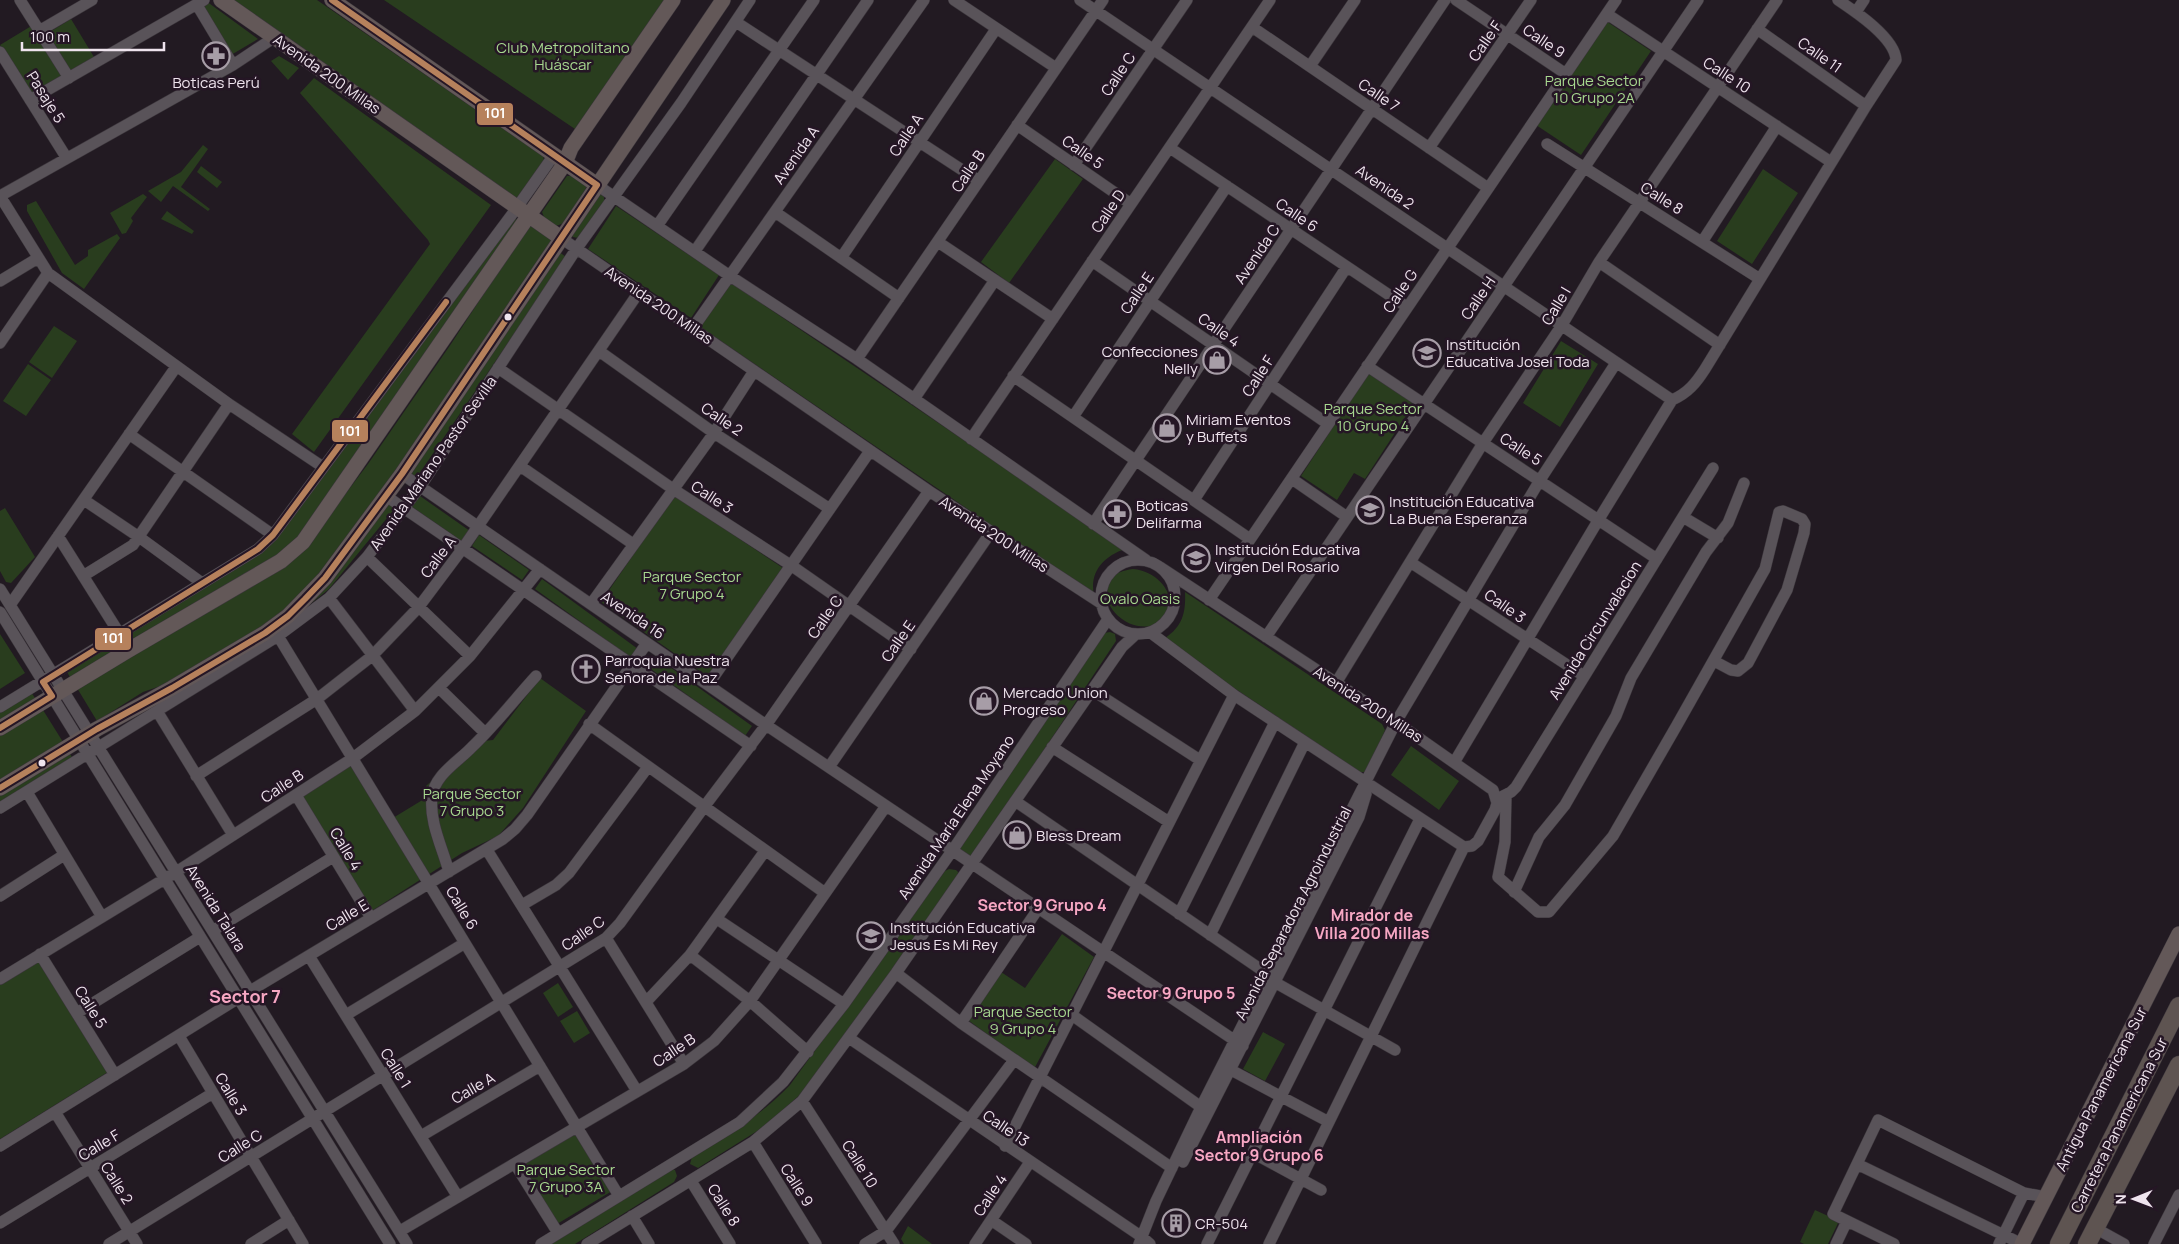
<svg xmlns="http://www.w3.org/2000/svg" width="2179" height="1244" font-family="Manrope,sans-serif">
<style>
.green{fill:#293d1e}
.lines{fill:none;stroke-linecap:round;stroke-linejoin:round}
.minor-casing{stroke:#3c363c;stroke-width:12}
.major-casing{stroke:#3c363c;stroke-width:16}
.highway-casing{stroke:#3c363c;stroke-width:19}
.minor{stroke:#595359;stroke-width:11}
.major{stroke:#635858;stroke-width:15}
.highway{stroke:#5e5451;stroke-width:18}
.bus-1-casing{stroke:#251625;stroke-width:10}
.bus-1{stroke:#b6815c;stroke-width:6}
.bus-dot{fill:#efe4ee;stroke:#251625;stroke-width:2}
.labels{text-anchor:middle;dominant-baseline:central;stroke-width:5;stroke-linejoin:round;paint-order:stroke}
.street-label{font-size:15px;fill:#efe4ee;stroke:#251625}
.park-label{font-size:15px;fill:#a7d88f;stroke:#251625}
.poi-label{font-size:15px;fill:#efe4ee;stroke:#251625;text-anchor:start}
.neighbourhood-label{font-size:16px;font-weight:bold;fill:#f7a7c3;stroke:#251625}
.quarter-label{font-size:18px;font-weight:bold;fill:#f7a7c3;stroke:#251625}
.line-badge{stroke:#251625;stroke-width:2}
.badge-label{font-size:14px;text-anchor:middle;font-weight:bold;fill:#fff}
</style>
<rect width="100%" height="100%" fill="#221a22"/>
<path class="green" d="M 231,0 L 317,0 L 543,156 L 544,160 L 518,197 L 515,197 Z
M 384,0 L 666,0 L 590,114 L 575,129 Z
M 206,1 L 258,39 L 231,55 L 202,5 Z
M 71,19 L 94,57 L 71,72 L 48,33 Z
M 1606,21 L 1651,51 L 1581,155 L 1536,125 Z
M 33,25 L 65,76 L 31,97 L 0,45 Z
M 279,56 L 299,68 L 288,80 L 271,61 Z
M 314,78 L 491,205 L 314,452 L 292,434 L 430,244 L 428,240 L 300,93 Z
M 203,145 L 208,149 L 181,187 L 210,209 L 208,211 L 173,186 L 161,202 L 148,191 L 181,172 Z
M 1055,159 L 1083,179 L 1009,283 L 981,262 Z
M 201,166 L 222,182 L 217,188 L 197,172 Z
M 1763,169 L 1798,193 L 1752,264 L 1717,241 Z
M 567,176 L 572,176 L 586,186 L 586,188 L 564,223 L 556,226 L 544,217 L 542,212 Z
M 143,194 L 147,197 L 131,218 L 133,221 L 126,233 L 122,234 L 110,213 Z
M 601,194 L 604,197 L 604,202 L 578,238 L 573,237 L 572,235 Z
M 36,201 L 75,265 L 88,256 L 88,250 L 117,234 L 120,238 L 84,289 L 62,273 L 27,211 L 27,205 Z
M 616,206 L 719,275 L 691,318 L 588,249 Z
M 167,211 L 194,231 L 192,234 L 161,219 Z
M 514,217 L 520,222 L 313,523 L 275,558 L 71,679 L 66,670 L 252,557 Z
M 532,220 L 556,238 L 379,494 L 303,594 L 270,621 L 172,682 L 143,692 L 97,721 L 77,688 L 313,537 L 368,464 L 451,344 Z
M 558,251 L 566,257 L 415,480 L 407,475 Z
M 730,282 L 1125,549 C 1104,556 1089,572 1094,595 L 699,326 Z
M 54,326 L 77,341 L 52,378 L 29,362 Z
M 1561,341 L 1598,364 L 1560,427 L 1523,403 Z
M 28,364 L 51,380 L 26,416 L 3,401 Z
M 1369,372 L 1415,402 L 1365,479 L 1354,473 L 1337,500 L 1301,476 Z
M 674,495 L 783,568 L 708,677 L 601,602 Z
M 420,496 L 470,531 L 463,542 L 412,507 Z
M 388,500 L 396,507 L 329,589 L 278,630 Z
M 5,508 L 35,557 L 11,583 L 6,582 L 0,571 L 0,511 Z
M 479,535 L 529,570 L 522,580 L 472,546 Z
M 1133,569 C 1170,572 1186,619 1151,626 C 1113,633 1081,575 1133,569 Z
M 542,579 L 638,649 L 631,658 L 535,589 Z
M 1185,592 L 1382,724 L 1385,730 L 1370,768 L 1365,772 L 1360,772 L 1162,640 C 1182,628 1186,614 1185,592 Z
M 1110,632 L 1115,634 L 1116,641 L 973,857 L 960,851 L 960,848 L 1104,633 Z
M 0,634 L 25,673 L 0,689 Z
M 656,657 L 752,726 L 745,736 L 648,667 Z
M 540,678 L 586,711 L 523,808 L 498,836 L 462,853 L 370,912 L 302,797 L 353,764 L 388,821 L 429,796 L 426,786 L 473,742 L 493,740 Z
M 31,692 L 37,701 L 0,724 L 0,711 Z
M 43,710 L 63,742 L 0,780 L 0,736 Z
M 1411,746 L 1459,781 L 1439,810 L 1391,775 Z
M 69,752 L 73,759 L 0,803 L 0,794 Z
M 949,869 L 956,870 L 958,872 L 957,880 L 803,1092 L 765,1126 L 698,1168 L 690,1164 L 692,1157 C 727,1135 762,1115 790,1085 L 945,871 Z
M 1062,934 L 1094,957 L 1034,1069 L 968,1020 L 1001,972 L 1025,988 Z
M 40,959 L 108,1072 L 0,1139 L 0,984 Z
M 558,983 L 573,1007 L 558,1017 L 543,993 Z
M 577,1011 L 590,1033 L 574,1043 L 560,1021 Z
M 1263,1032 L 1285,1044 L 1265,1081 L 1243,1069 Z
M 576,1131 L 612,1191 L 557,1224 L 521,1165 Z
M 671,1169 L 675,1170 L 677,1176 L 674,1182 L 575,1244 L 547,1244 Z
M 1815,1210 L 1839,1221 L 1828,1244 L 1804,1244 L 1800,1242 Z
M 908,1226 L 932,1244 L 904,1244 L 901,1239 Z"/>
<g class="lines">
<g class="minor-casing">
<path id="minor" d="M 20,0 L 69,78
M 954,0 L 1056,68
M 1080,0 L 1672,400
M 1456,0 L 1566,74
M 197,5 L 233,65
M 1856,12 L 1864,0
M 1607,14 L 1831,162
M 736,22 L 979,181
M 1252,27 L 1488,188
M 1757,29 L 1866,106
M 39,31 L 92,0
M 0,52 L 66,157
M 1310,66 L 1355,0
M 30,100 L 204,0
M 1017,125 L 1131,204
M 1547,144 L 1760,279
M 1170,148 L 1407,307
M 1429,148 L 1531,0
M 1074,165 L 1187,0
M 597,185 L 730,276 L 857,359 L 1146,560
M 0,196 L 48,273 L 229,404 L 323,467
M 0,196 L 233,65 L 275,37
M 775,212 L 899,298
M 657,226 L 814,0
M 561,238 L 929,491 L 1102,604
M 938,242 L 1053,319
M 1702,242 L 1777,126
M 695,251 L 868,0
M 841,258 L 996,29
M 1092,261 L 1328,424
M 1599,262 L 1720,345
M 0,281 L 38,258
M 693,328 L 924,0
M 0,343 L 48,273
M 599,351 L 714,433 L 830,509
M 857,359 L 1103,0
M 1367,366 L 1657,559
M 498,368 L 673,489 L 792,566 L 911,649
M 1013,376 L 1250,539
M 914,399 L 995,280
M 1073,417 L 1227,186
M 129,434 L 273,535
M 971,439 L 1270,0
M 520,466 L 633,544
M 402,474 L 766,725 L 1243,1046
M 1292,479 L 1347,517
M 386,496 L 751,746
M 84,500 L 139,537 L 202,583
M 1194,500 L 1346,268
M 1683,517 L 1718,538
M 1093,524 L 1445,0
M 58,536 L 119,633
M 367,557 L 470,656
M1101 597a37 37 0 1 1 74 0a37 37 0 1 1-74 0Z
M 1410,562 L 1584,676
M 1160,567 L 1396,722 L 1493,790 L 1497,803 L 1495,810 L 1478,841 L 1472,846 L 1464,847
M 83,576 L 133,545 L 229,404
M 0,589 L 407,1244
M 329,598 L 415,711
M 1209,600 L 1616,0
M 591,604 L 714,433 L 754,371
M 10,605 L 176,367
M 0,612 L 390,1244
M 1151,633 L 1234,695 L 1464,847
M 278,636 L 619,1196
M 1266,637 L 1698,0
M 1336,683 L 1483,443 L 1562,325 L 1599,262 L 1777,0
M 708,685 L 870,451
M 439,688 L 485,733
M 1092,690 L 1200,760
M 0,707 L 258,549 L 273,535 L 513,213 L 554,155
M 157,711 L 233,835
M 589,724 L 825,893
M 1052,747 L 1169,822
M 1455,761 L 1599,519 L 1672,400 C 1688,393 1696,383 1705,369 L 1866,106 L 1896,60 C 1895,38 1856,12 1838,0
M 829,767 L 991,532
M 196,776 L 317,699 L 372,656 L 418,608 L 463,548 L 639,292
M 27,792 L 102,917
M 296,795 L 371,918
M 1506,796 L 1505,842 L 1498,877 L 1538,912 L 1549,912 L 1613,836 L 1677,725 L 1765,569 L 1779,512 L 1783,511 L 1802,519 L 1805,524 L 1804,533 L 1787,590 L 1748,663 L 1738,671 L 1731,670 L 1714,661
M 1501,797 L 1511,792 L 1516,787 L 1713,468
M 1015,801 L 1269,975
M 0,808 L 278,636 L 329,598 L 367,557 L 420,487 L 577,248 L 681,103 L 750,0
M 487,850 L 637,1091
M 449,872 C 443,849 429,822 432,797 C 434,775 458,762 472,747 C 495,725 515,699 536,676
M 1514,892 L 1539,837 L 1565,805 L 1616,716 L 1631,678 L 1706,552 L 1728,523 L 1744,483
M 0,896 L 64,855
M 522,905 L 556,885 L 569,873 L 648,767
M 1179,914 L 1275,722
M 717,919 L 844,1004
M 214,930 L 333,857
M 1210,935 L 1305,742
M 606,938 L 684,1064
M 40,954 L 115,1075
M 690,955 L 750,1001 L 808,1052
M 309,956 L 458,1197
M 896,973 L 961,1023 L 1172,1168
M 0,979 L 176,872 L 353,758 L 415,711 L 470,656 L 540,569
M 1276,983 L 1395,1050
M 646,1002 L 690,955 L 765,851
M 77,1013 L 200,937
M 346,1015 L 465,943
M 1072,1015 L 1201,1107
M 961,1023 L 1038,909
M 179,1036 L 303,1244
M 849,1038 L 1142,1237 L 1150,1244
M 1231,1070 L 1329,1122
M 802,1101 L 894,1244
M 55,1112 L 137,1244
M 421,1136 L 540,1066
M 753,1142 L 816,1244
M 0,1146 L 250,991 L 503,839 L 515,829 L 527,815 L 647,643
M 1005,1146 L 1234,695
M 1253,1153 L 1321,1190
M 1183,1162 L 1359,817 L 1366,794
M 515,1164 L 558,1233
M 1857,1164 L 2022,1244
M 691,1181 L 730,1244
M 632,1216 L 649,1244
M 991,1220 L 1026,1244
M 0,1223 L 213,1093
M 2095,1228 L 2124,1244
M 400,1231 L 684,1064 L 714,1041 L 750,1001 L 886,806
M 109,1244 L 606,938 L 620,923 L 704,807 L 766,725 L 929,491
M 251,1244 L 289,1220
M 541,1244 L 740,1122 L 783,1082 L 844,1004 L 952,851 L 1108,619
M 587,1244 L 753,1142 L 802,1101 L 896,973 L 1122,647 L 1135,635
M 865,1244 L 886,1231 L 1014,1060
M 975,1244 L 1030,1162
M 1139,1244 L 1156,1201 L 1201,1107 L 1396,722 L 1540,480 L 1616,363
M 1207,1244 L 1420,819
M 1269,1244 L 1464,847
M 1836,1244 L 1847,1221
M 1894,1244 L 1833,1214 L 1878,1120 L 2024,1193
M 1999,1244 L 2024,1193 L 2046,1197
M 2154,1244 L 2179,1195"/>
</g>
<g class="major-casing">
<path id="major" d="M 221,0 L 561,238
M 332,0 L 597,185
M 0,728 L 127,651 L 281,561 L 303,542 L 565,163 L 571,148 L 673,0
M 0,788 L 97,729 L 172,688 L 265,633 L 288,616 L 325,578 L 402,474 L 723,0
M 2022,1244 L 2179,934"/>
</g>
<g class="highway-casing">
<path id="highway" d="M 2059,1244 L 2179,1006
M 2087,1244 L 2179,1065"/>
</g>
<use href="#minor" class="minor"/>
<use href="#major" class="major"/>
<use href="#highway" class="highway"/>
<g class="bus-1-casing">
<path id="bus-1" d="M 0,728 L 52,696 L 43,682 L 258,549 L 273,535 L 446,302
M 0,788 L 97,729 L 172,688 L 265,633 L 288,616 L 305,599 L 325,578 L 402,474 L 597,185 L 332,0"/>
</g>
<use href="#bus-1" class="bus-1"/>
</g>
<defs>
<g id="pharmacy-ring" transform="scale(1.4375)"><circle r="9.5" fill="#251625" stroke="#a79da7" stroke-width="1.5"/><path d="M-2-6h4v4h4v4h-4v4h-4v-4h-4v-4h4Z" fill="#a79da7"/></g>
<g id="school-ring" transform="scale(1.4375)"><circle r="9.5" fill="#251625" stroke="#a79da7" stroke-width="1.5"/><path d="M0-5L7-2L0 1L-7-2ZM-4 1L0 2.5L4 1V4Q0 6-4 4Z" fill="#a79da7"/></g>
<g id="shop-ring" transform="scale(1.4375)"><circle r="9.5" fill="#251625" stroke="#a79da7" stroke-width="1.5"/><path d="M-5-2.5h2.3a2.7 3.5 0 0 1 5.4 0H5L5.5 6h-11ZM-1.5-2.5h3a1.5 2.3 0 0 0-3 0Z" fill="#a79da7"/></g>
<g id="church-ring" transform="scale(1.4375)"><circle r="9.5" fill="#251625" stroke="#a79da7" stroke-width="1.5"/><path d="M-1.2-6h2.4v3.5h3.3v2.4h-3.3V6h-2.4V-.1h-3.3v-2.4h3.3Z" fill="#a79da7"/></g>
<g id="building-ring" transform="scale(1.4375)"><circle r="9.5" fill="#251625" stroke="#a79da7" stroke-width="1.5"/><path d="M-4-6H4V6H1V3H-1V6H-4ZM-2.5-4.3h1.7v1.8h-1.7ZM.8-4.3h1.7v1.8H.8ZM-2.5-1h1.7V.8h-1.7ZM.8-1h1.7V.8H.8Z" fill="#a79da7"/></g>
</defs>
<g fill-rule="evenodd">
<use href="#pharmacy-ring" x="216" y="56"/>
<use href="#school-ring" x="1427" y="353"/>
<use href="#shop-ring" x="1217" y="360"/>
<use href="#shop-ring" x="1167" y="428"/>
<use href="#school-ring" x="1370" y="510"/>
<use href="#pharmacy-ring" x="1117" y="514"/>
<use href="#school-ring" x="1196" y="558"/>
<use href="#church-ring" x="586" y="669"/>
<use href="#shop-ring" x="984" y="701"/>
<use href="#shop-ring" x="1017" y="835"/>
<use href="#school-ring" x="871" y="936"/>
<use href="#building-ring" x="1176" y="1223"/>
</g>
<g class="bus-dot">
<circle cx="508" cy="317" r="4.5"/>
<circle cx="42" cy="763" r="4.5"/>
</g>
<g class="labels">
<g class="street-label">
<text transform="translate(1485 41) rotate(-55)">Calle F</text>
<text transform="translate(1544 41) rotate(34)">Calle 9</text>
<text transform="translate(1820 55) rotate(35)">Calle 11</text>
<text transform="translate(327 74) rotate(35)">Avenida 200 Millas</text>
<text transform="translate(1118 74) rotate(-56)">Calle C</text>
<text transform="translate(1727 75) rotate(33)">Calle 10</text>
<text transform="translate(1379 95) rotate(34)">Calle 7</text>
<text transform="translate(46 97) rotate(58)">Pasaje 5</text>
<text transform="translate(906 135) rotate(-56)">Calle A</text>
<text transform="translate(1083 152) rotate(35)">Calle 5</text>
<text transform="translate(796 155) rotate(-55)">Avenida A</text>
<text transform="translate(968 171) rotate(-56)">Calle B</text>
<text transform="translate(1385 187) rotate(34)">Avenida 2</text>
<text transform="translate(1662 198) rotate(32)">Calle 8</text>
<text transform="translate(1108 211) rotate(-56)">Calle D</text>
<text transform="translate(1297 215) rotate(34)">Calle 6</text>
<text transform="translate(1257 254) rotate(-56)">Avenida C</text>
<text transform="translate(1400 291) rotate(-56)">Calle G</text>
<text transform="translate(1137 293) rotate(-56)">Calle E</text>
<text transform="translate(1478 298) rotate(-56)">Calle H</text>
<text transform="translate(659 305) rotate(34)">Avenida 200 Millas</text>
<text transform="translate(1556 306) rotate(-59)">Calle I</text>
<text transform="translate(1219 330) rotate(35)">Calle 4</text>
<text transform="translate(1258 376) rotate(-57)">Calle F</text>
<text transform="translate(722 419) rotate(34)">Calle 2</text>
<text transform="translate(1521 449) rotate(33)">Calle 5</text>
<text transform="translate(433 463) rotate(-55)">Avenida Mariano Pastor Sevilla</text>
<text transform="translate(712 497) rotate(33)">Calle 3</text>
<text transform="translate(994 534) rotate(33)">Avenida 200 Millas</text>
<text transform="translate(438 557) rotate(-53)">Calle A</text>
<text transform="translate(1505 606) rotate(35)">Calle 3</text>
<text transform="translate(633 615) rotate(34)">Avenida 16</text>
<text transform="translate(825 617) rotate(-55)">Calle C</text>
<text transform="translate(1595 630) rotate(-58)">Avenida Circunvalacion</text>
<text transform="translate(898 641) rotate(-55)">Calle E</text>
<text transform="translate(1368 704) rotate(33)">Avenida 200 Millas</text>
<text transform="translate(282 786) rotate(-33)">Calle B</text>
<text transform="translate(956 817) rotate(-56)">Avenida María Elena Moyano</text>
<text transform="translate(346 849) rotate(59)">Calle 4</text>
<text transform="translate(216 908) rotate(58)">Avenida Talara</text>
<text transform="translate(462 908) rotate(59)">Calle 6</text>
<text transform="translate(1293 913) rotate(-63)">Avenida Separadora Agroindustrial</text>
<text transform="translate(347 915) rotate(-31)">Calle E</text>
<text transform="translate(583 933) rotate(-35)">Calle C</text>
<text transform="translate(91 1007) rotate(58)">Calle 5</text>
<text transform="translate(674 1050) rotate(-34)">Calle B</text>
<text transform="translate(396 1068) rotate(58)">Calle 1</text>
<text transform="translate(473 1088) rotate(-30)">Calle A</text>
<text transform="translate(2101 1089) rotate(-63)">Antigua Panamericana Sur</text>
<text transform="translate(231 1094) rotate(59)">Calle 3</text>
<text transform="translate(2119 1125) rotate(-63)">Carretera Panamericana Sur</text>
<text transform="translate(1006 1128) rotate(34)">Calle 13</text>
<text transform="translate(99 1145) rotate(-31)">Calle F</text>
<text transform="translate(240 1146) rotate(-32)">Calle C</text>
<text transform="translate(860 1164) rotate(58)">Calle 10</text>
<text transform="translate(117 1183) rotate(58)">Calle 2</text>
<text transform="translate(797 1185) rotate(58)">Calle 9</text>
<text transform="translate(990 1195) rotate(-56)">Calle 4</text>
<text transform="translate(724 1205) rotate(58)">Calle 8</text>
</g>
<g class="park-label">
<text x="563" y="47">Club Metropolitano<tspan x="563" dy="17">Huáscar</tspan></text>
<text x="1594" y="80">Parque Sector<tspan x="1594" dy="17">10 Grupo 2A</tspan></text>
<text x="1373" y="408">Parque Sector<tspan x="1373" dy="17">10 Grupo 4</tspan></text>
<text x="692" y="576">Parque Sector<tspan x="692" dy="17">7 Grupo 4</tspan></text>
<text x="1140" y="598">Ovalo Oasis</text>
<text x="472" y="793">Parque Sector<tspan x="472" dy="17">7 Grupo 3</tspan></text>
<text x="1023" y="1011">Parque Sector<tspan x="1023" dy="17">9 Grupo 4</tspan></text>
<text x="566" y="1169">Parque Sector<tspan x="566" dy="17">7 Grupo 3A</tspan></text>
</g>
<g class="poi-label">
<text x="216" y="82" text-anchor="middle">Boticas Perú</text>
<text x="1446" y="344">Institución<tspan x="1446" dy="17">Educativa Josei Toda</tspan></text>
<text x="1198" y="351" text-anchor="end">Confecciones<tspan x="1198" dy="17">Nelly</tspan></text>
<text x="1186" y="419">Miriam Eventos<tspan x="1186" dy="17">y Buffets</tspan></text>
<text x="1389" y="501">Institución Educativa<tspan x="1389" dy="17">La Buena Esperanza</tspan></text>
<text x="1136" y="505">Boticas<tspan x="1136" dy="17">Delifarma</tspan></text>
<text x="1215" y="549">Institución Educativa<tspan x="1215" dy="17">Virgen Del Rosario</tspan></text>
<text x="605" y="660">Parroquia Nuestra<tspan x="605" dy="17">Señora de la Paz</tspan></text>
<text x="1003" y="692">Mercado Union<tspan x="1003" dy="17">Progreso</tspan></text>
<text x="1036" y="835">Bless Dream</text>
<text x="890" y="927">Institución Educativa<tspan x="890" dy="17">Jesus Es Mi Rey</tspan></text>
<text x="1195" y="1223">CR-504</text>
</g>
<g class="neighbourhood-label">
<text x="1042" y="905">Sector 9 Grupo 4</text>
<text x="1372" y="915">Mirador de<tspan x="1372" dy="18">Villa 200 Millas</tspan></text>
<text x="1171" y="993">Sector 9 Grupo 5</text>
<text x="1259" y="1137">Ampliación<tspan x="1259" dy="18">Sector 9 Grupo 6</tspan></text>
</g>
<g class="quarter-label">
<text x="245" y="996">Sector 7</text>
</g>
</g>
<g class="line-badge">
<rect x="476" y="102" width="38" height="24" rx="5" fill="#b6815c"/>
<rect x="331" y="419" width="38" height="24" rx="5" fill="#b6815c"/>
<rect x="94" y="627" width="38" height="24" rx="5" fill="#b6815c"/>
</g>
<g class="badge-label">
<text x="495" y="118">101</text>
<text x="350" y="436">101</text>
<text x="113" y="643">101</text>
</g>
<g transform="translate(2134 1199) rotate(269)" stroke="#251625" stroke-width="4" paint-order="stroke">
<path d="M0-4L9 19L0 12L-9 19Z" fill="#efe4ee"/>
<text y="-8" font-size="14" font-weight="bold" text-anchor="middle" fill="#efe4ee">N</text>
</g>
<path d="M22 42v8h142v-8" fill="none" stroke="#efe4ee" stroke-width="2.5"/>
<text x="30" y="42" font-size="15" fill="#efe4ee" stroke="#251625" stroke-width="4" paint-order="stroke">100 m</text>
</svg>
